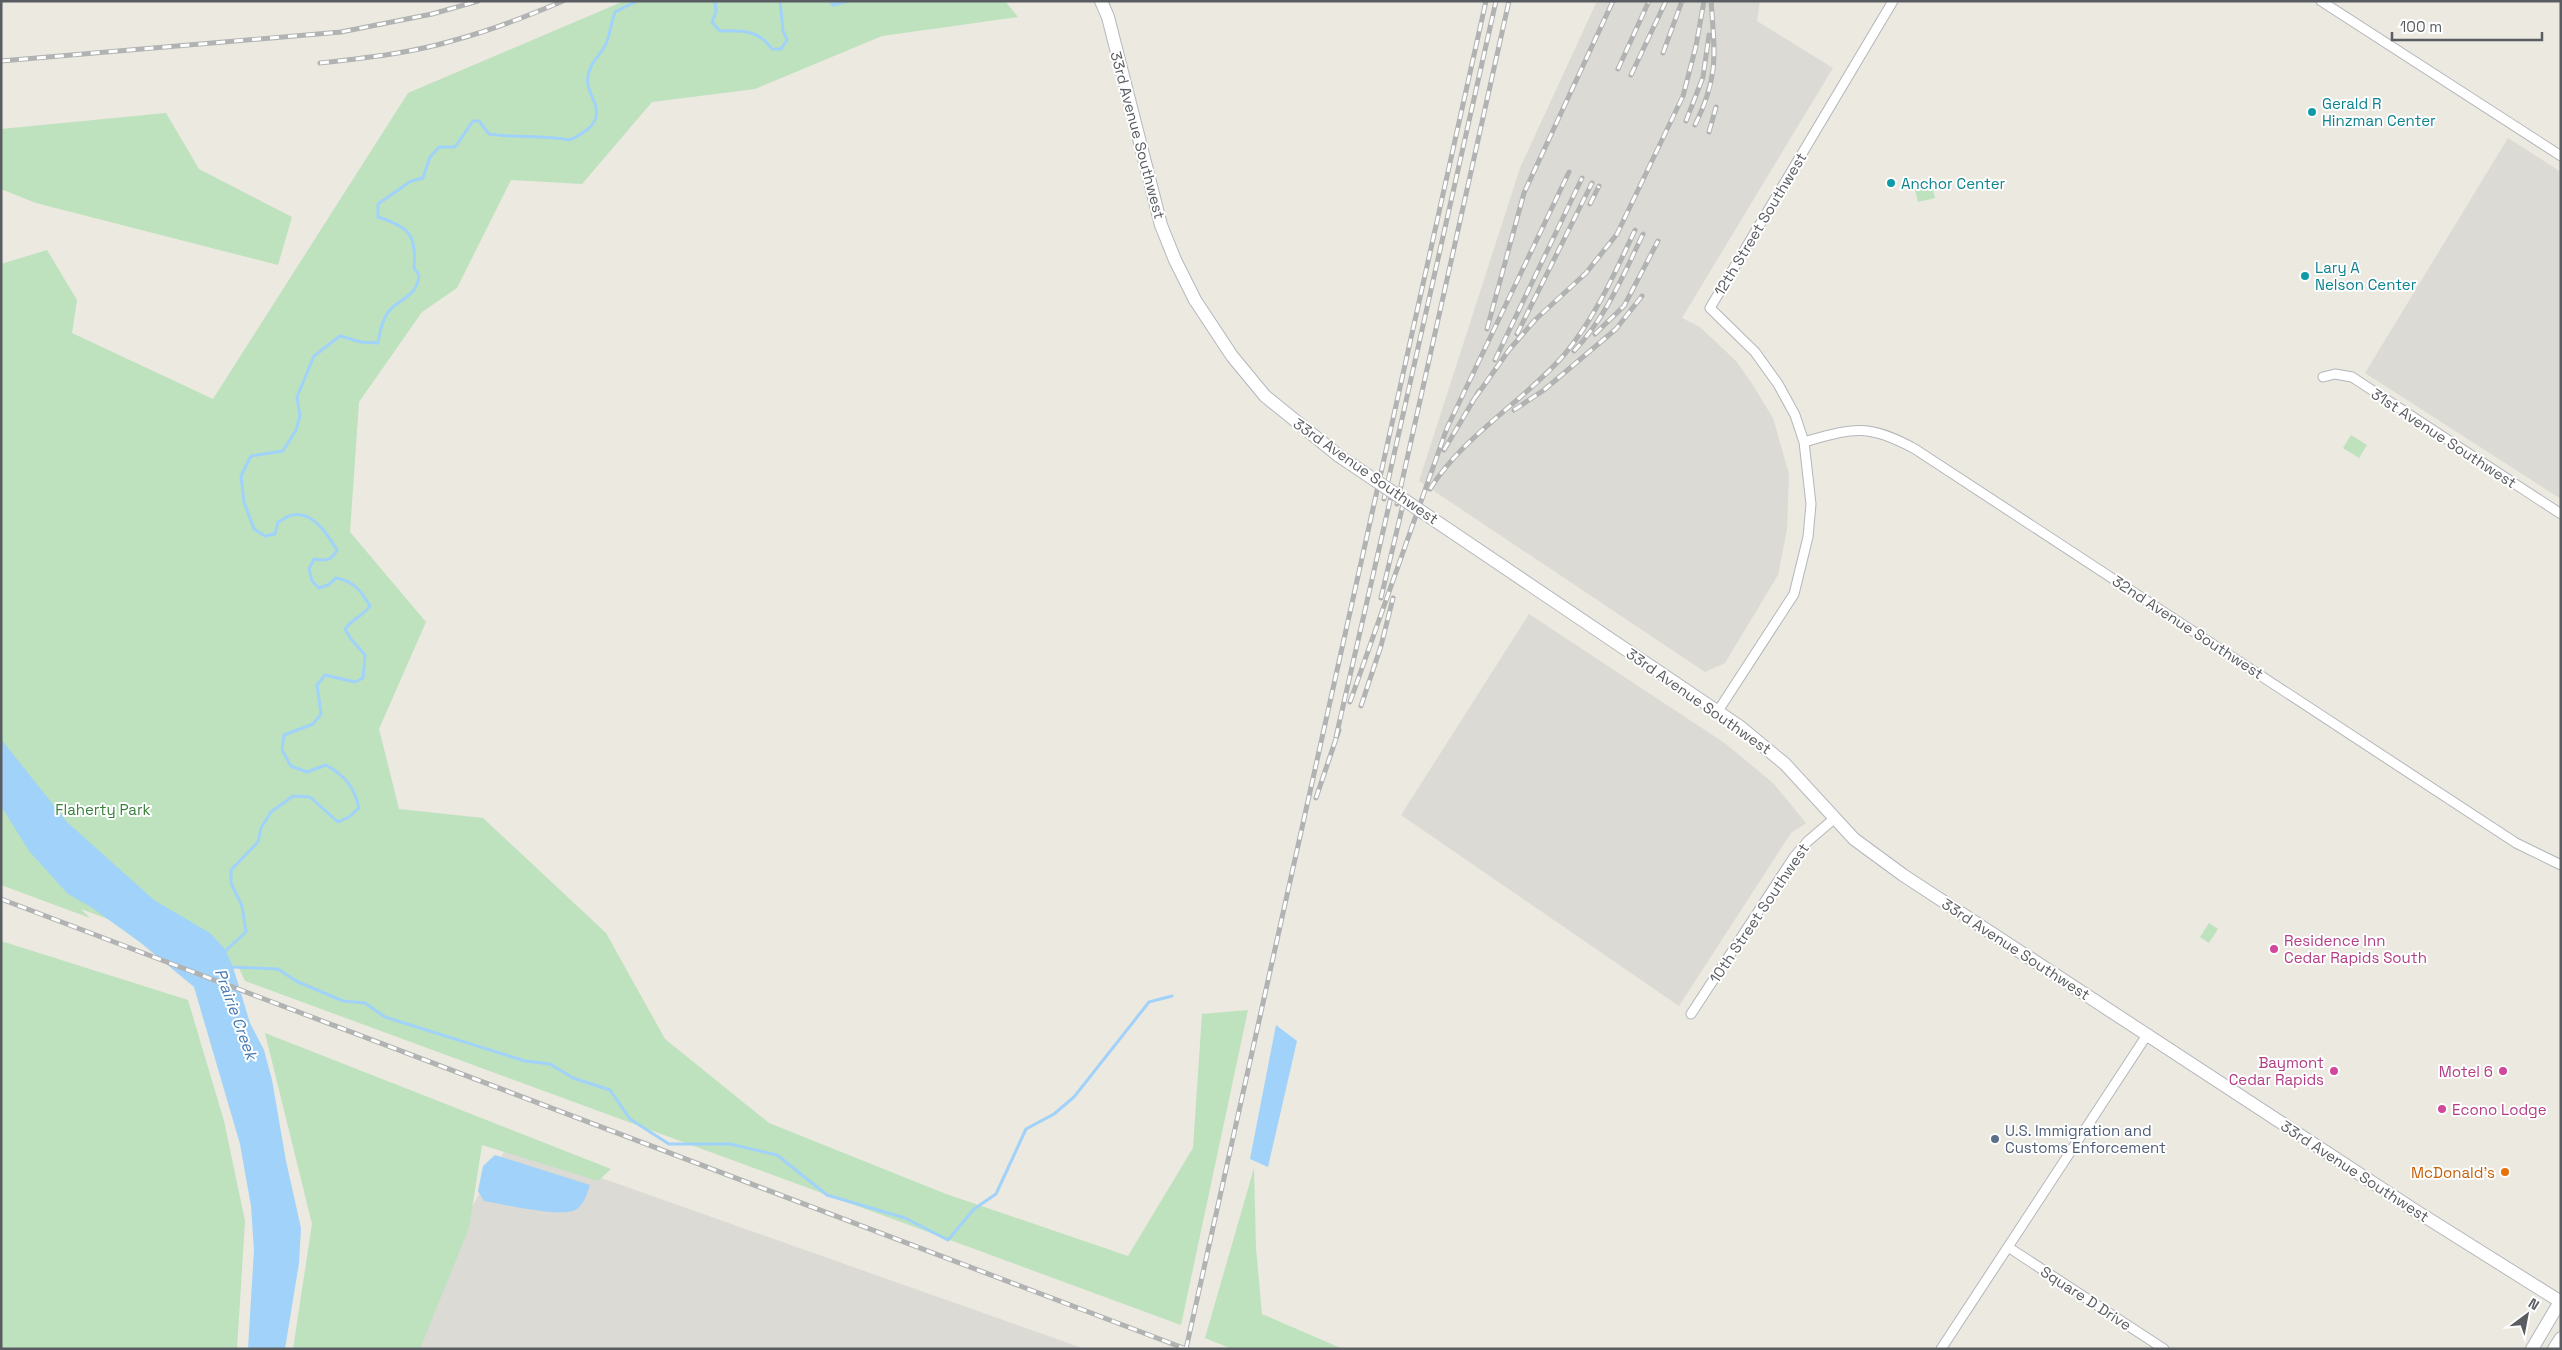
<svg xmlns="http://www.w3.org/2000/svg" width="2562" height="1350" font-family="'Space Grotesk',sans-serif">
<style>
.industrial{fill:#dcdad4}
.green{fill:#bde2bd}
.water{fill:#a1d2fa}
.lines{fill:none;stroke-linecap:round;stroke-linejoin:round}
.stream{stroke:#a1d2fa;stroke-width:3}
.street-casing{stroke:#b3b6ba;stroke-width:11}
.secondary-casing{stroke:#b4b7bc;stroke-width:14}
.street{stroke:#fff;stroke-width:9}
.secondary{stroke:#fff;stroke-width:12}
.rail-casing{stroke:#b1b2b2;stroke-width:5}
.rail{stroke:#fff;stroke-width:3;stroke-dasharray:9;stroke-linecap:butt}
.secondary-bridge-casing{stroke:#b4b7bc;stroke-width:14;stroke-linecap:butt}
.secondary-bridge{stroke:#fff;stroke-width:12}
.culture-dot{fill:#0f9aa8;stroke:#fff;stroke-width:2}
.hotel-dot{fill:#d1479c;stroke:#fff;stroke-width:2}
.service-dot{fill:#5c6f8a;stroke:#fff;stroke-width:2}
.food-dot{fill:#e8710a;stroke:#fff;stroke-width:2}
.labels{text-anchor:middle;dominant-baseline:central;stroke-width:4;stroke-linejoin:round;paint-order:stroke}
.culture-label{font-size:15px;fill:#0d838f;stroke:#fff;text-anchor:start}
.street-label{font-size:15px;fill:#595c60;stroke:#fff}
.park-label{font-size:15px;fill:#38803c;stroke:#fff}
.hotel-label{font-size:15px;fill:#b23c85;stroke:#fff;text-anchor:start}
.service-label{font-size:15px;fill:#4e5e75;stroke:#fff;text-anchor:start}
.food-label{font-size:15px;fill:#c56008;stroke:#fff;text-anchor:end}
.water-label{font-size:16px;font-style:italic;fill:#4379b2;stroke:#fff}
</style>
<rect width="100%" height="100%" fill="#ebe9e0"/>
<path class="industrial" d="M 1597,1 L 1760,1 L 1757,21 L 1833,68 L 1682,318 L 1700,327 L 1736,361 L 1751,382 L 1773,418 L 1789,474 L 1787,529 L 1778,575 L 1725,663 L 1705,672 L 1419,481 L 1520,168 Z
M 2508,138 L 2561,172 L 2561,499 L 2365,373 Z
M 1529,614 L 1726,744 L 1773,783 L 1806,823 L 1791,833 L 1679,1006 L 1401,815 Z
M 508,1145 L 1085,1349 L 389,1349 Z"/>
<path class="green" d="M 624,1 L 1005,1 L 1018,17 L 882,36 L 755,89 L 652,102 L 582,184 L 511,180 L 457,288 L 422,312 L 359,402 L 350,532 L 426,622 L 379,729 L 399,809 L 483,818 L 606,933 L 665,1039 L 769,1123 L 946,1194 L 1128,1256 L 1193,1148 L 1202,1014 L 1248,1010 L 1181,1325 L 245,981 L 239,968 L 81,909 L 90,918 L 1,885 L 1,264 L 47,250 L 77,300 L 72,333 L 213,399 L 408,93 Z
M 166,113 L 199,169 L 292,217 L 278,265 L 36,203 L 1,189 L 1,129 Z
M 1932,186 L 1935,198 L 1918,202 L 1915,190 Z
M 2351,435 L 2367,445 L 2359,458 L 2343,448 Z
M 2209,923 L 2218,929 L 2209,943 L 2200,937 Z
M 1,941 L 188,1000 L 224,1121 L 245,1221 L 237,1349 L 1,1349 Z
M 265,1033 L 611,1169 L 598,1181 L 482,1145 L 469,1228 L 420,1349 L 293,1349 L 312,1224 Z
M 1254,1168 L 1256,1248 L 1262,1314 L 1343,1349 L 1232,1349 L 1205,1338 Z"/>
<path class="water" d="M 1,739 L 67,822 L 154,900 L 210,933 L 225,949 L 233,967 L 250,1023 L 264,1050 L 272,1080 L 286,1161 L 301,1228 L 299,1263 L 285,1349 L 248,1349 L 254,1250 L 251,1206 L 240,1144 L 194,987 L 141,943 L 91,907 L 68,894 L 29,851 L 1,806 Z
M 1276,1025 L 1297,1041 L 1268,1167 L 1250,1159 Z
M 495,1155 L 590,1185 C 587,1193 585,1203 577,1209 C 563,1219 503,1204 484,1201 L 478,1191 L 483,1166 Z"/>
<g class="lines">
<path class="stream" d="M 715,1 L 716,12 L 712,22 L 720,31 C 741,30 759,30 772,49 L 781,49 L 787,40 L 783,31 L 780,1
M 830,1 L 833,5 L 848,1
M 223,953 L 246,932 L 242,906 L 231,883 L 231,870 L 258,842 L 261,828 L 271,812 L 293,796 L 310,797 L 338,822 L 349,817 L 359,808 C 354,786 345,776 326,765 L 307,772 L 291,766 L 282,750 L 284,735 L 313,724 L 321,714 L 317,685 L 325,675 L 355,682 L 363,678 L 365,655 L 351,639 L 345,629 C 352,619 363,616 370,606 C 361,591 354,581 336,578 L 328,585 L 319,588 L 312,581 L 309,569 L 314,559 C 326,561 331,561 337,550 C 328,535 313,511 293,515 C 288,515 283,520 278,522 L 275,534 L 265,536 L 254,529 L 244,502 L 241,476 L 251,456 L 283,451 L 296,430 L 300,416 L 297,397 L 314,356 L 340,336 L 361,342 L 378,343 C 380,331 383,315 393,307 C 405,297 418,293 419,275 L 414,268 C 417,235 409,227 378,217 L 378,204 L 411,181 L 423,178 L 430,157 L 439,147 L 455,147 L 473,121 L 479,121 L 489,134 C 516,138 543,135 570,140 C 579,135 593,129 596,117 C 599,102 585,91 588,76 C 590,63 599,56 605,46 C 610,36 611,22 615,12 L 637,1
M 231,967 L 278,969 L 296,981 L 343,1001 L 365,1003 L 385,1017 L 525,1061 L 550,1064 L 573,1078 L 610,1090 L 630,1119 L 669,1144 L 730,1144 L 777,1155 L 827,1195 L 905,1218 L 948,1240 L 974,1209 L 996,1194 L 1026,1129 L 1054,1114 L 1074,1097 L 1149,1002 L 1172,996"/>
<g class="street-casing">
<path id="street" d="M 2321,1 L 2561,156
M 2323,377 L 2335,374 L 2352,377 L 2561,514
M 1804,442 C 1854,428 1867,423 1915,449 L 2516,843 L 2561,865
M 1718,711 L 1794,594 L 1808,537 L 1811,504 L 1804,442 L 1795,415 L 1778,384 L 1755,352 L 1710,308 L 1893,1
M 1691,1014 L 1794,857 L 1808,841 L 1835,818
M 2008,1247 L 2164,1349
M 1941,1349 L 2147,1035"/>
</g>
<g class="secondary-casing">
<path id="secondary" d="M 1101,1 L 1108,17 L 1161,225 L 1175,260 L 1195,300 L 1232,356 L 1265,396 L 1339,456
M 1452,532 L 1739,726 L 1785,764 L 1854,839 L 1903,875 L 2416,1211 L 2561,1302
M 2532,1349 L 2561,1300
M 2554,1349 L 2561,1338"/>
</g>
<use href="#street" class="street"/>
<use href="#secondary" class="secondary"/>
<g class="rail-casing">
<path id="rail" d="M 1663,53 L 1682,1
M 1,61 L 341,32 L 432,14 L 478,1
M 320,63 C 365,58 412,53 455,40 C 492,30 528,16 563,1
M 1618,69 L 1649,1
M 1631,75 L 1666,1
M 1686,121 L 1703,77 L 1709,35
M 1695,125 C 1719,76 1715,54 1711,1
M 1709,132 L 1716,107
M 1590,204 L 1599,186
M 1487,329 L 1524,193 L 1613,1
M 1517,334 L 1592,183
M 1595,334 L 1624,306 L 1658,241
M 1574,351 C 1606,317 1623,276 1643,234
M 1495,360 L 1582,178
M 1475,398 L 1509,350 L 1535,320 L 1586,273 L 1617,234 L 1683,96 L 1696,46 L 1704,1
M 1514,410 L 1544,390 L 1616,329 L 1642,296
M 1444,450 L 1479,391
M 1430,489 C 1465,434 1522,403 1564,355 C 1595,318 1615,273 1635,230
M 1384,499 L 1496,1
M 1397,504 L 1509,1
M 1381,598 L 1405,496
M 1350,702 L 1447,428 L 1569,172
M 1361,706 L 1381,646 L 1393,598
M 1336,737 L 1392,492
M 1316,798 L 1339,730
M 1,899 L 1186,1349
M 1186,1349 L 1486,1"/>
</g>
<use href="#rail" class="rail"/>
<g class="secondary-bridge-casing">
<path id="secondary-bridge" d="M 1339,456 L 1452,532"/>
</g>
<use href="#secondary-bridge" class="secondary-bridge"/>
</g>
<g class="culture-dot">
<circle cx="2312" cy="112" r="5"/>
<circle cx="1891" cy="183" r="5"/>
<circle cx="2305" cy="276" r="5"/>
</g>
<g class="hotel-dot">
<circle cx="2274" cy="949" r="5"/>
<circle cx="2334" cy="1071" r="5"/>
<circle cx="2503" cy="1071" r="5"/>
<circle cx="2442" cy="1109" r="5"/>
</g>
<circle class="service-dot" cx="1995" cy="1139" r="5"/>
<circle class="food-dot" cx="2505" cy="1172" r="5"/>
<g class="labels">
<g class="culture-label">
<text x="2322" y="103">Gerald R<tspan x="2322" dy="17">Hinzman Center</tspan></text>
<text x="1901" y="183">Anchor Center</text>
<text x="2315" y="267">Lary A<tspan x="2315" dy="17">Nelson Center</tspan></text>
</g>
<g class="street-label">
<text transform="translate(1138 135) rotate(75)">33rd Avenue Southwest</text>
<text transform="translate(1760 224) rotate(-59)">12th Street Southwest</text>
<text transform="translate(2444 438) rotate(33)">31st Avenue Southwest</text>
<text transform="translate(1366 471) rotate(35)">33rd Avenue Southwest</text>
<text transform="translate(2188 627) rotate(33)">32nd Avenue Southwest</text>
<text transform="translate(1699 701) rotate(35)">33rd Avenue Southwest</text>
<text transform="translate(1759 913) rotate(-56)">10th Street Southwest</text>
<text transform="translate(2016 949) rotate(33)">33rd Avenue Southwest</text>
<text transform="translate(2355 1171) rotate(33)">33rd Avenue Southwest</text>
<text transform="translate(2086 1298) rotate(33)">Square D Drive</text>
</g>
<g class="park-label">
<text x="103" y="809">Flaherty Park</text>
</g>
<g class="hotel-label">
<text x="2284" y="940">Residence Inn<tspan x="2284" dy="17">Cedar Rapids South</tspan></text>
<text x="2324" y="1062" text-anchor="end">Baymont<tspan x="2324" dy="17">Cedar Rapids</tspan></text>
<text x="2493" y="1071" text-anchor="end">Motel 6</text>
<text x="2452" y="1109">Econo Lodge</text>
</g>
<g class="service-label">
<text x="2005" y="1130">U.S. Immigration and<tspan x="2005" dy="17">Customs Enforcement</tspan></text>
</g>
<g class="food-label">
<text x="2495" y="1172">McDonald's</text>
</g>
<g class="water-label">
<text transform="translate(236 1014) rotate(70)">Prairie Creek</text>
</g>
</g>
<rect width="2562" height="1350" fill="none" stroke="#595c60" stroke-width="5"/>
<g transform="translate(2527 1315) rotate(32)" stroke="#ffffff" stroke-width="4" paint-order="stroke">
<path d="M0-4L9 19L0 12L-9 19Z" fill="#595c60"/>
<text y="-8" font-size="14" font-weight="bold" text-anchor="middle" fill="#595c60">N</text>
</g>
<path d="M2392 32v8h150v-8" fill="none" stroke="#595c60" stroke-width="2.5"/>
<text x="2400" y="32" font-size="15" fill="#595c60" stroke="#ffffff" stroke-width="4" paint-order="stroke">100 m</text>
</svg>
